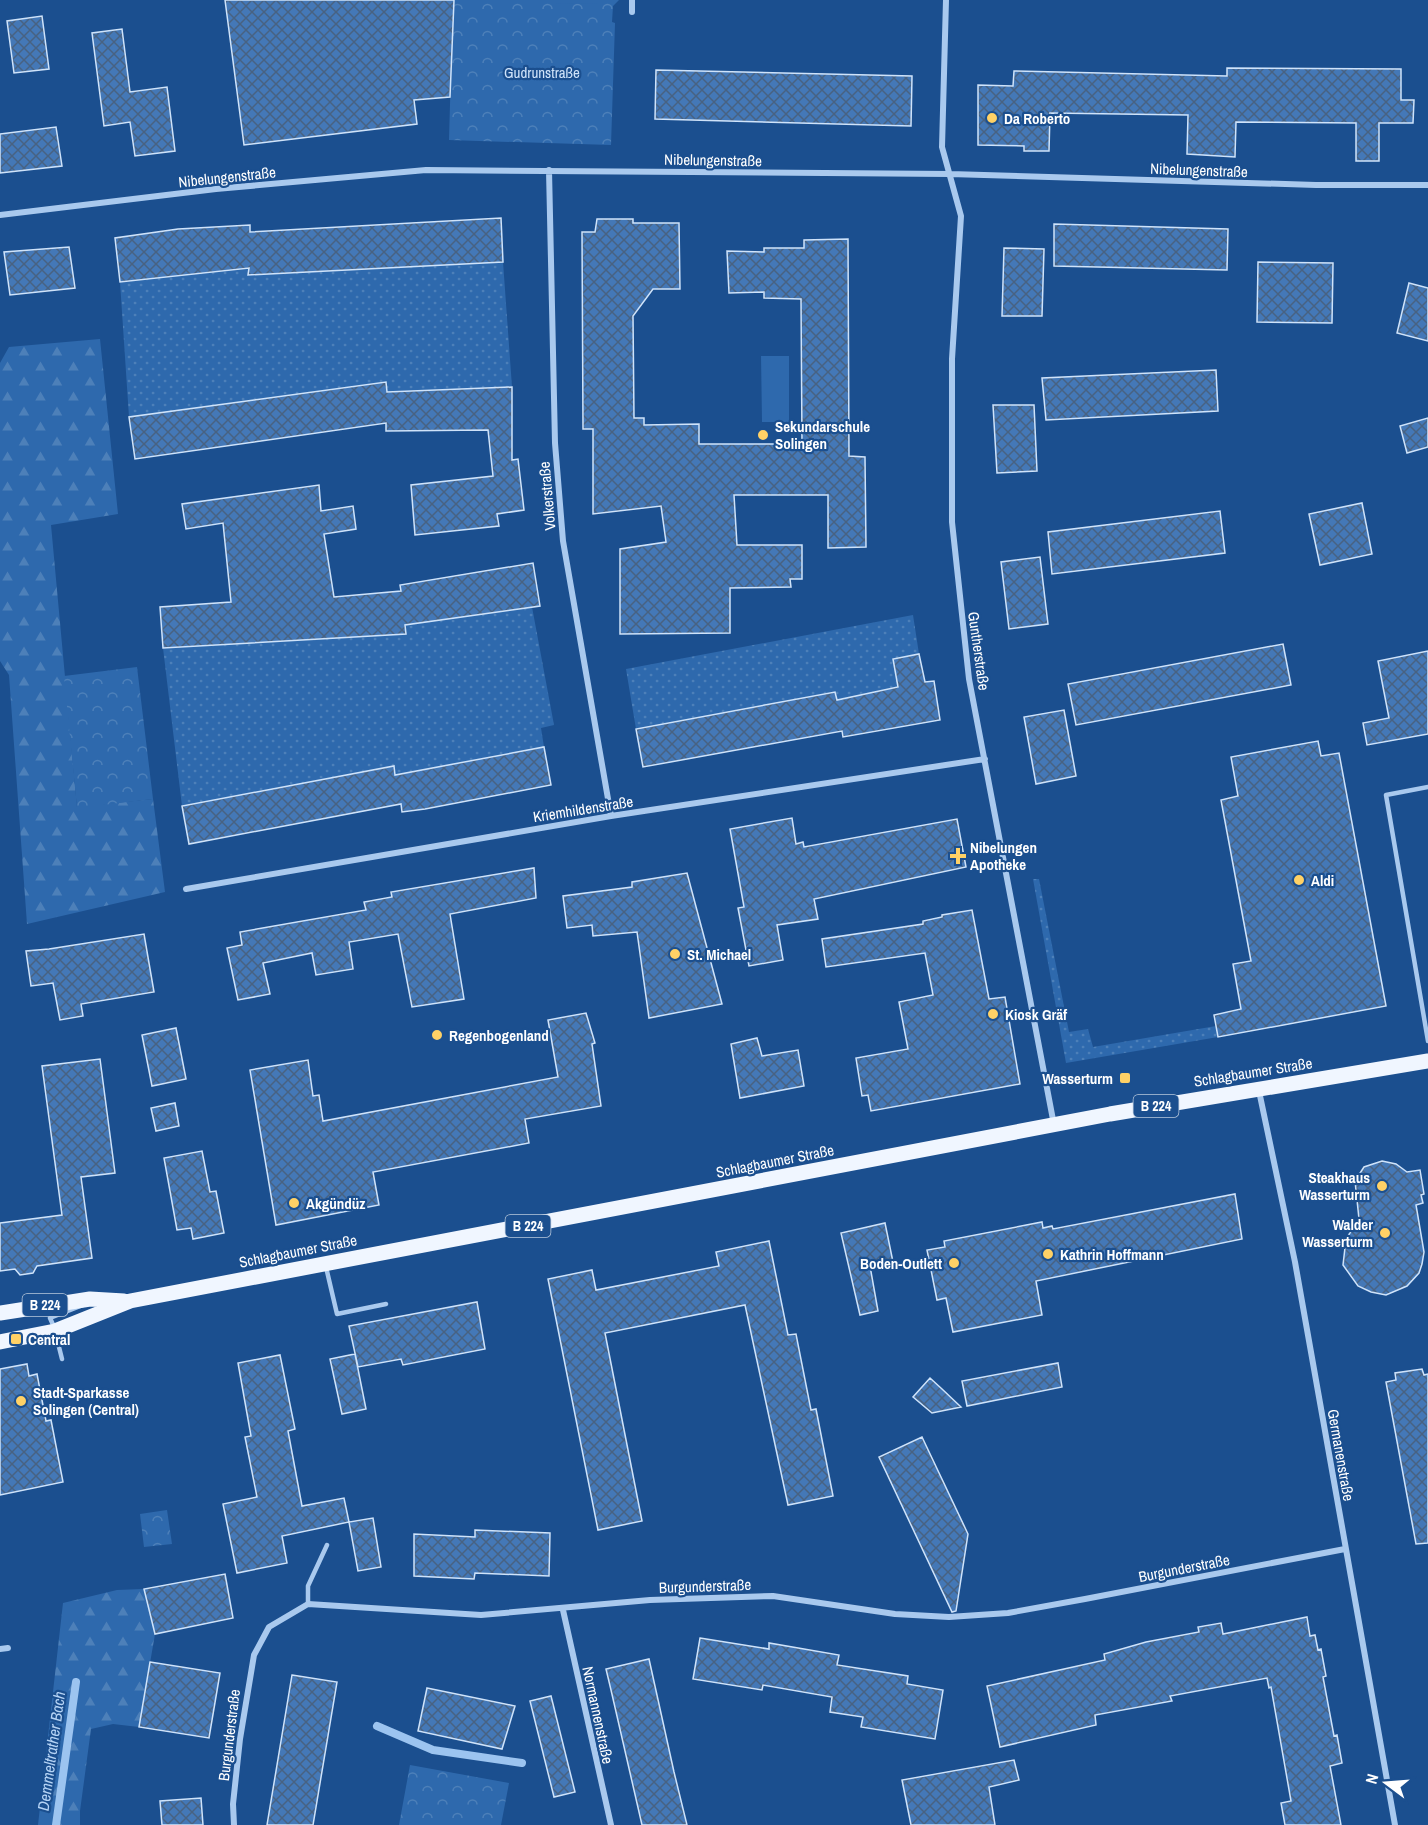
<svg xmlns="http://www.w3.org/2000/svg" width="1428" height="1825" font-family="'Archivo Narrow',sans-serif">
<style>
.grass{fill:url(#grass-dots)}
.forest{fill:url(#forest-firs)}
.park{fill:url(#park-crowns)}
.pitch{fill:#2e69ad}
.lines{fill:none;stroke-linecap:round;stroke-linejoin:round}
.stream{stroke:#9cc4f0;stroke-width:8}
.building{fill:url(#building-cross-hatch);stroke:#cfe3fa;stroke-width:1.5}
.lane{stroke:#a9c9ee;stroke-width:4.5}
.street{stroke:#a9c9ee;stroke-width:6}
.primary{stroke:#f0f6ff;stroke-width:15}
.poi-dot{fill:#ffd166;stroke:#1b4f8f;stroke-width:2}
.labels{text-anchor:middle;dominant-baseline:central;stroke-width:4.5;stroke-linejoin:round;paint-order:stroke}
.shield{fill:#1b4f8f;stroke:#bbcadd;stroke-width:1.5}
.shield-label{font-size:14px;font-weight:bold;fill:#fff}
.park-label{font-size:15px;fill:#cfe3fa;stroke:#1b4f8f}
.poi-label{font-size:15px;font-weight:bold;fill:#fff;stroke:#1b4f8f;text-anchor:start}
.street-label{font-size:15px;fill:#fff;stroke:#1b4f8f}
.water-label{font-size:16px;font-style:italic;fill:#b5d3f5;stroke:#1b4f8f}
</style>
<defs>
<pattern id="grass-dots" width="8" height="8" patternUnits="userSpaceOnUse" patternTransform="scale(1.5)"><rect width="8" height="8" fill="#2e69ad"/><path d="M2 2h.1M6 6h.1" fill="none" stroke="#4d80b9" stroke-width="1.8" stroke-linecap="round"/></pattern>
<pattern id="forest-firs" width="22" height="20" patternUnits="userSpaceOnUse" patternTransform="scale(1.5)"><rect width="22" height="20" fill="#2e69ad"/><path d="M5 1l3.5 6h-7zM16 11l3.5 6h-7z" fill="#4d80b9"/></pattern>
<pattern id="park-crowns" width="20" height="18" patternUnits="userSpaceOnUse" patternTransform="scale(1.5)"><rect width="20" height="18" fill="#2e69ad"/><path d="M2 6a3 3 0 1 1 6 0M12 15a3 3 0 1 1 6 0" fill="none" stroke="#4d80b9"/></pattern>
<pattern id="building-cross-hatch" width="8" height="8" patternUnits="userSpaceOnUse" patternTransform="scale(1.5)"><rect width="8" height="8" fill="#4478b7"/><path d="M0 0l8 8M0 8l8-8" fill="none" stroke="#486282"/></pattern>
</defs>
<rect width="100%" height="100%" fill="#1b4f8f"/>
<path class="grass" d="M 503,262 L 512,387 L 387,392 L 385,382 L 129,417 L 120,282 L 249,268 L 248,274 Z
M 532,607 L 554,725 L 541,728 L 544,747 L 395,775 L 393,766 L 182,806 L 163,648 L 406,634 L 405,625 Z
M 913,615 L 919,654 L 893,659 L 898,687 L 837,700 L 835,692 L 636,729 L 626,669 Z
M 1033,879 L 1039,879 L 1069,1032 L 1088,1029 L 1093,1047 L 1216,1026 L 1218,1037 L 1066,1063 Z"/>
<path class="forest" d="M 100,339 L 118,514 L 51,525 L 77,807 L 153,799 L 165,892 L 27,924 L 9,675 L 0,661 L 0,363 L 9,347 Z
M 144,1589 L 155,1634 L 139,1727 L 113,1724 L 91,1729 L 80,1811 L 80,1825 L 38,1825 L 63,1603 L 117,1590 Z"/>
<path class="park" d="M 453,0 L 619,0 L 613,6 L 612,22 L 615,23 L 611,145 L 449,140 Z
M 137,667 L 153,799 L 77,808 L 64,676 Z
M 167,1510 L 172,1544 L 144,1547 L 140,1514 Z
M 410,1765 L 509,1783 L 501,1825 L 399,1825 Z"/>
<path class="pitch" d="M 555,0 L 598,0 L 598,4 L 555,3 Z
M 761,356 L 789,356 L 789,422 L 762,422 Z"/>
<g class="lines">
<path class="stream" d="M 377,1726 L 433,1750 L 522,1763
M 56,1825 L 76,1682"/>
</g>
<path class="building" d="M 225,0 L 454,0 L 450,97 L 414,100 L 417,124 L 244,145 Z
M 42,16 L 49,69 L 14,73 L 7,21 Z
M 122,29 L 130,92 L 167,87 L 175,151 L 135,156 L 130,122 L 104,126 L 92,33 Z
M 1227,68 L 1401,69 L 1401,100 L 1414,100 L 1413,123 L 1379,123 L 1379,161 L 1356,161 L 1356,123 L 1236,122 L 1235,157 L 1187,154 L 1188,115 L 1050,113 L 1049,151 L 1024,151 L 1024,146 L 978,145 L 978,85 L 1013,86 L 1014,71 L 1227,76 Z
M 656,70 L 912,76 L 911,126 L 655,119 Z
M 56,127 L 62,166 L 0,173 L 0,134 Z
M 501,218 L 503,262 L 248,275 L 249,268 L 120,282 L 115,238 L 178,229 L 250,225 L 250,232 Z
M 597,219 L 633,219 L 633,223 L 679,223 L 680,289 L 653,289 L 633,316 L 634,418 L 644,418 L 644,425 L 699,424 L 699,444 L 802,444 L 801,299 L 764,298 L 764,292 L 729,293 L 727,251 L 764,252 L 764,248 L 804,248 L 804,240 L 848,239 L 849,456 L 865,457 L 866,547 L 828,548 L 828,495 L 734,495 L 737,545 L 802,545 L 802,579 L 790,579 L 791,587 L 730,588 L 730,633 L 620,634 L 620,549 L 666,542 L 661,506 L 593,514 L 593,429 L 583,429 L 582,232 L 595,232 Z
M 1054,224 L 1228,229 L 1227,270 L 1054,266 Z
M 69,247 L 75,288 L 10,295 L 4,252 Z
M 1004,248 L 1044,249 L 1042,316 L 1002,316 Z
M 1258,262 L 1333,263 L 1332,323 L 1257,322 Z
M 1409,283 L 1428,288 L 1428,341 L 1397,333 Z
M 1216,370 L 1218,411 L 1046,420 L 1042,378 Z
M 386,382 L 387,392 L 512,387 L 512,460 L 518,459 L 524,510 L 497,514 L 499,526 L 415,535 L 411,485 L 493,476 L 488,430 L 386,431 L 386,423 L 135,459 L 129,417 Z
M 993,405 L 1034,405 L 1037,471 L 997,473 Z
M 1428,418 L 1428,447 L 1407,453 L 1400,426 Z
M 319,485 L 321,511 L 353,506 L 356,529 L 324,534 L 334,597 L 401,591 L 400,585 L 533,563 L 540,606 L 405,625 L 406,634 L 163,648 L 160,607 L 231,602 L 223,523 L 186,529 L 182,504 Z
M 1362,503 L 1372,554 L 1320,565 L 1309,514 Z
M 1220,511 L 1225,553 L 1052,574 L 1048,532 Z
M 1040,557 L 1048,624 L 1009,629 L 1001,562 Z
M 1283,644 L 1291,685 L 1076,725 L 1068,684 Z
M 1428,651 L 1428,734 L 1367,745 L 1363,723 L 1389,718 L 1378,661 Z
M 919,654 L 925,682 L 934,681 L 940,720 L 843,737 L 842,731 L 643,767 L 636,729 L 835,692 L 837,700 L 898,687 L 893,659 Z
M 1064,710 L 1076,776 L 1036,784 L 1024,717 Z
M 1318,741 L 1321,756 L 1339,753 L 1386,1006 L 1218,1037 L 1214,1015 L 1241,1009 L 1233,964 L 1251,961 L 1221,800 L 1238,796 L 1231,757 Z
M 544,747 L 551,785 L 425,809 L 402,812 L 401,804 L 189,844 L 182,806 L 394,766 L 395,775 Z
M 792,818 L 796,844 L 803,842 L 804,847 L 957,819 L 966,867 L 814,899 L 818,919 L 777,925 L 783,960 L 749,966 L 738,908 L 744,907 L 730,829 Z
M 534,868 L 536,898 L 450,914 L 464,999 L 412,1007 L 398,934 L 349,942 L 353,969 L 316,975 L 312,953 L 263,963 L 270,994 L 238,1000 L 227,948 L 242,945 L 240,932 L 366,910 L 364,902 L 392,897 L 391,892 Z
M 687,873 L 722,1004 L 649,1018 L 637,932 L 593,936 L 592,925 L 567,928 L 563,896 L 632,887 L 632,882 Z
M 972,910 L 989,999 L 1005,997 L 1020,1084 L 871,1111 L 868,1095 L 862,1096 L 856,1058 L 908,1049 L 899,1002 L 933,995 L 925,953 L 826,967 L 822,939 L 923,924 L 923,921 L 942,917 L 942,915 Z
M 144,934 L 154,992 L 81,1004 L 83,1016 L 60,1020 L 53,983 L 31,986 L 26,951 L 49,949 Z
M 586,1013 L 595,1043 L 592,1044 L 601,1106 L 525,1119 L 529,1143 L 373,1172 L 379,1205 L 276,1225 L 250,1070 L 308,1060 L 313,1096 L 319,1095 L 323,1121 L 558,1077 L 548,1020 Z
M 176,1028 L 186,1079 L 152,1086 L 142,1035 Z
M 757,1038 L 762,1056 L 798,1050 L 804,1086 L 740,1098 L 731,1044 Z
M 100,1059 L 115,1173 L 81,1177 L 92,1258 L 37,1266 L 33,1273 L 20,1275 L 15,1269 L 0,1271 L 0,1223 L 62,1215 L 42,1066 Z
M 175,1103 L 179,1126 L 156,1131 L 151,1108 Z
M 202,1151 L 210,1192 L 216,1191 L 224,1233 L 193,1239 L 191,1228 L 177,1230 L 164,1158 Z
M 1382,1161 L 1396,1164 L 1407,1172 L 1420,1170 L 1424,1194 L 1421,1195 L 1423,1203 L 1416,1205 L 1424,1252 L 1422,1264 L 1419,1273 L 1407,1286 L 1386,1295 L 1371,1292 L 1358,1286 L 1343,1265 L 1346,1239 L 1359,1219 L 1355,1181 L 1364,1167 Z
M 1235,1194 L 1242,1239 L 1036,1281 L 1042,1315 L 953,1332 L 946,1298 L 937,1300 L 927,1250 L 945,1247 L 944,1241 L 1042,1222 L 1043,1228 L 1052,1226 L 1053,1229 Z
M 885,1223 L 893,1262 L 870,1266 L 878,1311 L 860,1315 L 841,1233 Z
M 769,1241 L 788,1335 L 796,1334 L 811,1410 L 816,1409 L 833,1496 L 788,1505 L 745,1305 L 605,1333 L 642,1521 L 598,1530 L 548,1279 L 592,1270 L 596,1290 L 719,1266 L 716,1252 Z
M 477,1302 L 485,1349 L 403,1365 L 401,1359 L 358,1367 L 349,1326 Z
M 355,1354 L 366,1409 L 342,1414 L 330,1359 Z
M 280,1355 L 295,1429 L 288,1431 L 302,1506 L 344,1498 L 349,1522 L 282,1536 L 287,1563 L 237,1573 L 223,1504 L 257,1497 L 245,1437 L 251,1436 L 238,1363 Z
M 1058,1363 L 1062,1387 L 967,1406 L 962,1381 Z
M 27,1364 L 29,1376 L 37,1374 L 46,1421 L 51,1420 L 63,1482 L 0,1495 L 0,1369 Z
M 1422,1369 L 1424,1375 L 1428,1374 L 1428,1543 L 1416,1544 L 1386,1382 L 1396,1380 L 1395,1373 Z
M 930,1378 L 942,1389 L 961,1407 L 932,1413 L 913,1397 Z
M 922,1437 L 968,1534 L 956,1611 L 952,1612 L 879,1457 Z
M 373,1518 L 381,1567 L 358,1571 L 349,1522 Z
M 475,1530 L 550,1533 L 549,1576 L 475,1573 L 474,1579 L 414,1576 L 414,1534 L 475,1537 Z
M 225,1574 L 233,1618 L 155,1634 L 144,1589 Z
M 1307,1617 L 1310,1636 L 1315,1635 L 1318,1650 L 1321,1649 L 1326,1676 L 1323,1677 L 1334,1736 L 1337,1735 L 1342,1763 L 1330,1766 L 1341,1825 L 1285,1825 L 1281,1803 L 1291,1801 L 1271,1687 L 1269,1688 L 1267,1678 L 1170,1696 L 1172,1701 L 1095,1715 L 1096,1725 L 1000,1747 L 987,1686 L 1105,1660 L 1104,1654 L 1146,1642 L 1199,1632 L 1198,1627 L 1221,1623 L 1223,1634 Z
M 700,1638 L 769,1649 L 769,1643 L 839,1655 L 837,1665 L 908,1676 L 907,1684 L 943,1690 L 935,1739 L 861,1727 L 863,1717 L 830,1712 L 832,1697 L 763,1685 L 762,1690 L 693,1679 Z
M 649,1659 L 674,1772 L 687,1825 L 642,1825 L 611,1690 L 606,1669 Z
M 150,1662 L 220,1673 L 209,1738 L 139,1727 Z
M 292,1675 L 337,1682 L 313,1825 L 267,1825 Z
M 427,1688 L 515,1706 L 502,1749 L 418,1731 Z
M 551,1696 L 575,1792 L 554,1797 L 530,1701 Z
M 1014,1760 L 1019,1780 L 989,1787 L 995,1825 L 911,1825 L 902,1780 Z
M 201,1798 L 203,1825 L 162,1825 L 160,1801 Z"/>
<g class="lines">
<path class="lane" d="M 1428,787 L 1386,795 L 1428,1041
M 326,1267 L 337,1314 L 386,1304
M 54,1327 L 50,1318 L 83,1305
M 56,1335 L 62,1359
M 308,1604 L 308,1586 L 327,1545"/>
<path class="street" d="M 946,0 L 942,147 L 961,216 L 952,359 L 952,522 L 969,679 L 1054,1125
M 632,12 L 632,0
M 549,170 L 555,443 L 563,541 L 611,816
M 0,215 L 216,189 L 426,170 L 950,174 L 1316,185 L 1428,185
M 186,889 L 611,816 L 985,759
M 1259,1091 L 1295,1262 L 1395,1825
M 563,1610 L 611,1825
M 0,1649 L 8,1648
M 234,1825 L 233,1804 L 240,1739 L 254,1655 L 269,1627 L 308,1604 L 481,1615 L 650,1600 L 773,1596 L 895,1614 L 949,1617 L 1008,1613 L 1085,1599 L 1345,1549"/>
<path class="primary" d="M 0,1313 L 90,1299 L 124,1301
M 0,1342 L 55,1331 L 130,1301 L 1110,1114 L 1428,1061"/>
</g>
<g class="poi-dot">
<circle cx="992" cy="118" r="6"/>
<circle cx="763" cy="435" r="6"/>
<path d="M955 847h6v6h6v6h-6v6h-6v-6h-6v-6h6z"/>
<circle cx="1299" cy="880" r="6"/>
<circle cx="675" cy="954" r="6"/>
<circle cx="993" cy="1014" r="6"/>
<circle cx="437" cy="1035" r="6"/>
<rect x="1119" y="1072" width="12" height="12" rx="3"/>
<circle cx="1382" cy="1186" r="6"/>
<circle cx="294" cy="1203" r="6"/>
<circle cx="1385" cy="1233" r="6"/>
<circle cx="1048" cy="1254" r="6"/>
<circle cx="954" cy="1263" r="6"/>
<rect x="10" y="1333" width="12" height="12" rx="3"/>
<circle cx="21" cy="1401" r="6"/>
</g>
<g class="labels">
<g class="shield">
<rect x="1133.5" y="1095" width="45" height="22" rx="4.5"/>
<rect x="505.5" y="1215" width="45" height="22" rx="4.5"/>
<rect x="22.5" y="1294" width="45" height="22" rx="4.5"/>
</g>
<g class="shield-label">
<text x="1156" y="1106">B 224</text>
<text x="528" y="1226">B 224</text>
<text x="45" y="1305">B 224</text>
</g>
<g class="park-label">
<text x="542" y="72">Gudrunstraße</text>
</g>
<g class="poi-label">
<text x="1004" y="118">Da Roberto</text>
<text x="775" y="426">Sekundarschule<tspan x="775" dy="17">Solingen</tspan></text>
<text x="970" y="847">Nibelungen<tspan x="970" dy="17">Apotheke</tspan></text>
<text x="1311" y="880">Aldi</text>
<text x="687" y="954">St. Michael</text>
<text x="1005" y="1014">Kiosk Gräf</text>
<text x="449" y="1035">Regenbogenland</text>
<text x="1113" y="1078" text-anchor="end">Wasserturm</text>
<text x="1370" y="1177" text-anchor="end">Steakhaus<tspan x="1370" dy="17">Wasserturm</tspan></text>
<text x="306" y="1203">Akgündüz</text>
<text x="1373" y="1224" text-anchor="end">Walder<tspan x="1373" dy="17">Wasserturm</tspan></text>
<text x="1060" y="1254">Kathrin Hoffmann</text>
<text x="942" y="1263" text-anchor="end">Boden-Outlett</text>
<text x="28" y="1339">Central</text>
<text x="33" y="1392">Stadt-Sparkasse<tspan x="33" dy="17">Solingen (Central)</tspan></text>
</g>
<g class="street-label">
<text transform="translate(713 160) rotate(1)">Nibelungenstraße</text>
<text transform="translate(1199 170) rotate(2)">Nibelungenstraße</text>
<text transform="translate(227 177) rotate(-6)">Nibelungenstraße</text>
<text transform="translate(547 496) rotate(-95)">Volkerstraße</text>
<text transform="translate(979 651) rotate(82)">Guntherstraße</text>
<text transform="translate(583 809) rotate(-9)">Kriemhildenstraße</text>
<text transform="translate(1253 1072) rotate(-9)">Schlagbaumer Straße</text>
<text transform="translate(775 1161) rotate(-11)">Schlagbaumer Straße</text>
<text transform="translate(298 1251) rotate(-11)">Schlagbaumer Straße</text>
<text transform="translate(1341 1455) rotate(80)">Germanenstraße</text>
<text transform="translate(1184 1568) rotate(-11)">Burgunderstraße</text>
<text transform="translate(705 1586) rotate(-2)">Burgunderstraße</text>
<text transform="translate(598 1715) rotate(78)">Normannenstraße</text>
<text transform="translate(229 1735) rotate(-83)">Burgunderstraße</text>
</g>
<g class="water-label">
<text transform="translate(51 1751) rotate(-82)">Demmeltrather Bach</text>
</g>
</g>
<g transform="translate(1386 1783) rotate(286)" stroke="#1b4f8f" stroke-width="4.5" paint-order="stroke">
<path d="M0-4.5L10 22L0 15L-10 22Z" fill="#ffffff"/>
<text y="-9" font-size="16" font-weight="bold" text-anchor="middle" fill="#ffffff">N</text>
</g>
</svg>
